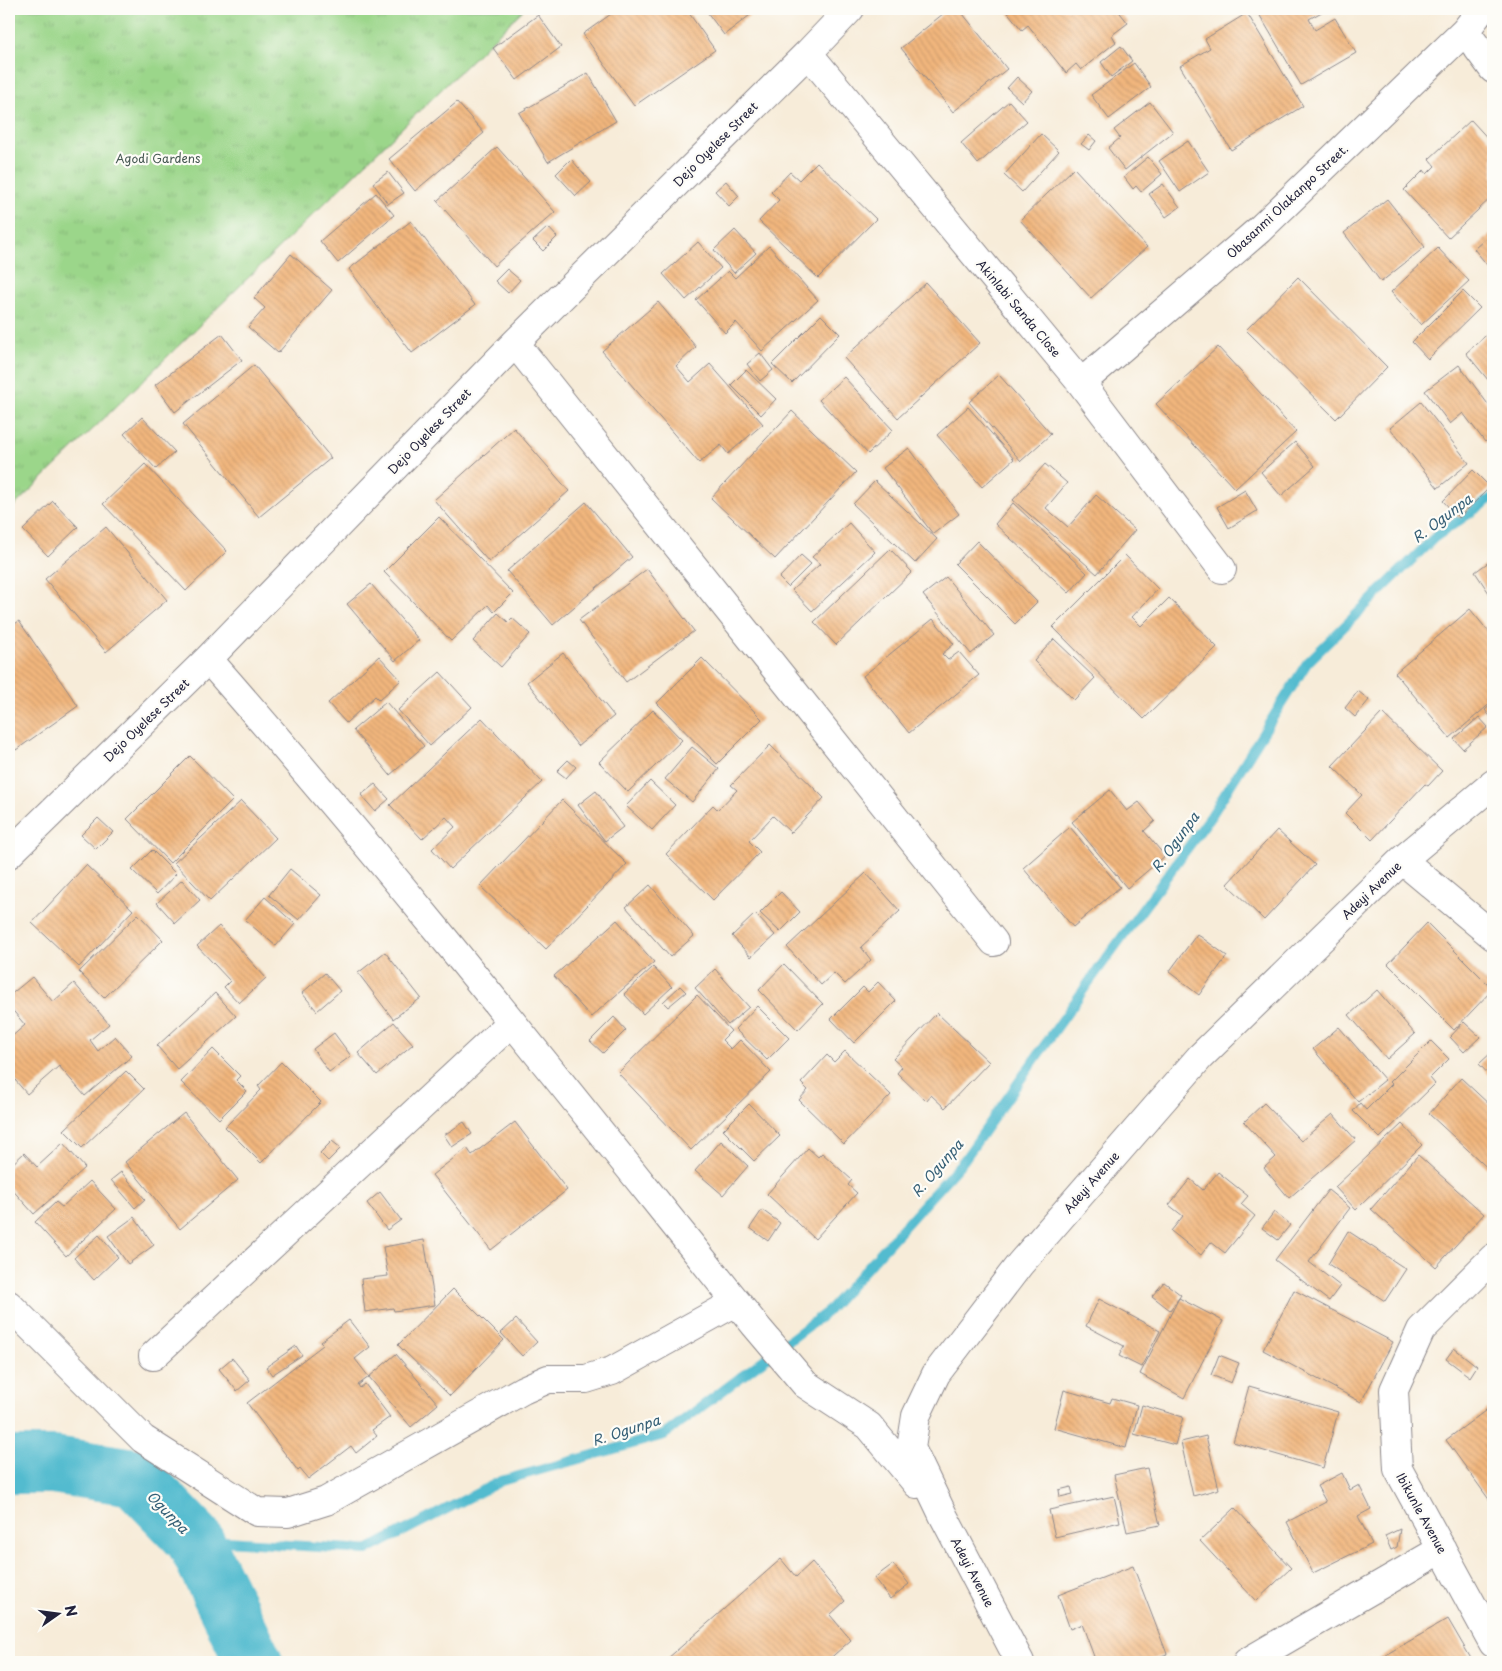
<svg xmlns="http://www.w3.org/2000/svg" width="1502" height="1671" font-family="'Playpen Sans',sans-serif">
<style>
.park{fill:url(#park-tufts);stroke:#5e7c62}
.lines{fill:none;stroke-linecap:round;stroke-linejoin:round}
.stream{stroke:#52bbcf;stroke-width:10}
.river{stroke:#52bbcf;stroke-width:58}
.building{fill:url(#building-back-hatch)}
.minor-casing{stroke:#8c878a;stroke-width:30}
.minor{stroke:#fff;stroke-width:28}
.labels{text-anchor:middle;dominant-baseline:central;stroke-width:4.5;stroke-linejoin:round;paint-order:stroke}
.street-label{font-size:12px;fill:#22223b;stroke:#fdfcf7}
.park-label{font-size:12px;fill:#465853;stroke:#fdfcf7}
.water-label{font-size:14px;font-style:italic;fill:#355f76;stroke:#fdfcf7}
</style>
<defs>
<pattern id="park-tufts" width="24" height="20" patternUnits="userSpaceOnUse" patternTransform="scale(1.25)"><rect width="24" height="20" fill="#9bd68a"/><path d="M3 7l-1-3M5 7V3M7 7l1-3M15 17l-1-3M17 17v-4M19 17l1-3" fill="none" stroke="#85b778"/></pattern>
<pattern id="building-back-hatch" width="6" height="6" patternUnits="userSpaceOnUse" patternTransform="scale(1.25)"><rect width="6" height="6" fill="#f1b67d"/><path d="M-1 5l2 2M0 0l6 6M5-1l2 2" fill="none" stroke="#ce9c6d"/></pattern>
</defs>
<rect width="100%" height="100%" fill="#fdfcf7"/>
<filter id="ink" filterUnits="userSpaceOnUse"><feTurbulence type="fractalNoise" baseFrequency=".02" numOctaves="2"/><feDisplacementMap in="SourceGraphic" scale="10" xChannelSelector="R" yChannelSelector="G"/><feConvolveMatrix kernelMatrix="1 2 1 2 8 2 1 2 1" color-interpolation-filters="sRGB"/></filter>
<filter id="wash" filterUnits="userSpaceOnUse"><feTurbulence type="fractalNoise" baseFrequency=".0096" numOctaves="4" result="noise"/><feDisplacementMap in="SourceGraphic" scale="20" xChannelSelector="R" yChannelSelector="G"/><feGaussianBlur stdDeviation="1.12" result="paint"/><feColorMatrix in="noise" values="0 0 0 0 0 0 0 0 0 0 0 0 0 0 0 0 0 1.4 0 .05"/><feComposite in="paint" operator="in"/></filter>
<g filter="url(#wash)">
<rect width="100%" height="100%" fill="#f7ecd9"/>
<path class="park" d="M 9,9 L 524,9 L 9,511 Z"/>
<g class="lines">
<path class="stream" d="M 194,1539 L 367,1550 L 501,1481 L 664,1435 L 827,1312 L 964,1160 L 1089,982 L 1211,816 L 1307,663 L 1434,538 L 1493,497"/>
<path class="river" d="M 9,1465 L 53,1465 L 134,1477 L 194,1539 L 254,1662"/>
</g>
<g id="blocks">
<path class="building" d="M 618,9 L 686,9 L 715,50 L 634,106 L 583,34 Z
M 711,9 L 758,9 L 724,35 L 707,12 Z
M 949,9 L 959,9 L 1007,69 L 953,112 L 901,48 Z
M 1005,9 L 1117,9 L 1128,23 L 1112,35 L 1116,42 L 1081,70 L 1076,64 L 1066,73 L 1028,25 L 1022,30 Z
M 1256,9 L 1327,9 L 1309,19 L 1315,30 L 1335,18 L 1356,53 L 1301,85 Z
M 1247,13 L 1303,106 L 1231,150 L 1180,66 L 1210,48 L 1205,39 Z
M 538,15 L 561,47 L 517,80 L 493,48 Z
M 1121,46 L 1132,61 L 1111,77 L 1101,62 Z
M 1134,63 L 1151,87 L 1109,119 L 1091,95 Z
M 588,73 L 616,121 L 548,162 L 519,113 Z
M 1017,77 L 1032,91 L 1022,102 L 1007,88 Z
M 1009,101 L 1027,121 L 978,164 L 961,143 Z
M 457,102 L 484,133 L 415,191 L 389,159 Z
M 1150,102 L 1173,132 L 1125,170 L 1108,148 L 1120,138 L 1114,130 Z
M 1471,120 L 1493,144 L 1493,196 L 1448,238 L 1404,190 L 1424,170 L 1427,174 L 1435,166 L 1429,159 Z
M 1041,134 L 1059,151 L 1022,192 L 1004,175 Z
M 1089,135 L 1096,141 L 1089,150 L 1081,144 Z
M 1188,141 L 1209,172 L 1180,192 L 1159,161 Z
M 497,147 L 555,212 L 494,266 L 437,201 Z
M 1148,157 L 1162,174 L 1141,192 L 1136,186 L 1133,189 L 1124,177 Z
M 571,159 L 591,182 L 576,196 L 556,174 Z
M 817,162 L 876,219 L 818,278 L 759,221 L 779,200 L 771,192 L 790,172 L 799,180 Z
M 1074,168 L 1147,247 L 1091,298 L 1020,220 Z
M 388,172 L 404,193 L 388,204 L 373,183 Z
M 726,181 L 739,196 L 729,206 L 715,191 Z
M 1163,184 L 1180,207 L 1166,217 L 1149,194 Z
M 376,193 L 394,215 L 338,263 L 320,241 Z
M 1387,199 L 1425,247 L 1381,282 L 1344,233 Z
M 411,221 L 475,305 L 412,353 L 349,269 Z
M 548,227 L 557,237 L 543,251 L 533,241 Z
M 735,230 L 756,253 L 734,273 L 714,250 Z
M 1493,232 L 1493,272 L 1474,249 Z
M 698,242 L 721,268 L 686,300 L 663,274 Z
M 769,246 L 818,300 L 762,351 L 736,322 L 725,333 L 696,300 L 728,271 L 735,278 Z
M 1438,248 L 1469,281 L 1421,325 L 1391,292 Z
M 291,254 L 332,290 L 278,353 L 248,327 L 265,308 L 254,298 Z
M 507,269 L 520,280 L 508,293 L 495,281 Z
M 1298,277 L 1387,367 L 1336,419 L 1246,330 Z
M 926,283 L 980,343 L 898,418 L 844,358 Z
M 1463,291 L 1480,308 L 1428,359 L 1412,342 Z
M 658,302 L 696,347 L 676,366 L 690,382 L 710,364 L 763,424 L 728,454 L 721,445 L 699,463 L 602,351 Z
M 821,315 L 840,334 L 792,383 L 772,364 Z
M 1493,329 L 1493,386 L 1466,353 Z
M 222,334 L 242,360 L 175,412 L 155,385 Z
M 1218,347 L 1296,432 L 1235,489 L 1156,404 Z
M 760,353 L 773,370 L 760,381 L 747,364 Z
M 254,365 L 331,458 L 259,517 L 183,424 Z
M 1459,365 L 1493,411 L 1493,436 L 1485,442 L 1463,413 L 1450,424 L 1425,391 Z
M 746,370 L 776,399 L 761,415 L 731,385 Z
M 999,375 L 1051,434 L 1021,461 L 969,402 Z
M 844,377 L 893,430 L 868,454 L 819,400 Z
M 1421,402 L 1469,463 L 1438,488 L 1390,428 Z
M 968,407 L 1014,459 L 982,487 L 937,435 Z
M 792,411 L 856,472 L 775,559 L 711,498 Z
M 142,417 L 175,452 L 156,469 L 124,434 Z
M 514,428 L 569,491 L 489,562 L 434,500 Z
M 1295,442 L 1315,466 L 1281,496 L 1261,472 Z
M 909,448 L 959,514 L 933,534 L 883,468 Z
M 145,464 L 227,551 L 186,591 L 103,504 Z
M 1045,464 L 1067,483 L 1046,508 L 1068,527 L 1096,495 L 1135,530 L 1097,574 L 1013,500 Z
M 1473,470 L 1490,487 L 1459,518 L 1443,501 Z
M 875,481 L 937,539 L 915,563 L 853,504 Z
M 1245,490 L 1257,511 L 1229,528 L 1217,507 Z
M 53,501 L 78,527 L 48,556 L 23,530 Z
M 586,502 L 632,557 L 553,625 L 507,571 Z
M 1013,503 L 1087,573 L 1069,593 L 995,524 Z
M 439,517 L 513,593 L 494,612 L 488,605 L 451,641 L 384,572 Z
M 849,523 L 875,552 L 812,611 L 792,590 L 820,564 L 812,557 Z
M 106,527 L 167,600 L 106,652 L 45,579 Z
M 977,541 L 1037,602 L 1015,624 L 955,564 Z
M 890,549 L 912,572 L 836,645 L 814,622 Z
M 801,555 L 811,564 L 788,587 L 779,578 Z
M 1125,555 L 1158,589 L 1132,617 L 1141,626 L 1169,598 L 1217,647 L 1144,719 L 1053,627 Z
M 1493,559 L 1493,599 L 1475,572 Z
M 647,569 L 694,631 L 626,682 L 579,620 Z
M 946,577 L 994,635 L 971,654 L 923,595 Z
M 371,584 L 419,640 L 395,661 L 347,604 Z
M 1470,609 L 1493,637 L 1493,701 L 1450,738 L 1395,673 Z
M 498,613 L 508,622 L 512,618 L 530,634 L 501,667 L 473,641 Z
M 933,619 L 954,644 L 942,654 L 948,660 L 959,652 L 979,675 L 909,733 L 863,676 Z
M 19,621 L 78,706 L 16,750 L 9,740 L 9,628 Z
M 1054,639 L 1095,678 L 1074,700 L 1034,661 Z
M 563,653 L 614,716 L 578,746 L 527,682 Z
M 379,656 L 401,680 L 379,700 L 375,696 L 346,723 L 328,703 Z
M 702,658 L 762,719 L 717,764 L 657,703 Z
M 440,672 L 472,707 L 430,746 L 398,710 Z
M 1358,691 L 1369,700 L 1355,717 L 1345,708 Z
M 386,702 L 424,746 L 390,775 L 353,730 Z
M 1493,703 L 1493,720 L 1485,710 Z
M 653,710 L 682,740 L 628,792 L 599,762 Z
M 1382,713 L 1442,771 L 1428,786 L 1425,784 L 1372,840 L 1345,813 L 1362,795 L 1332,766 Z
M 1479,717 L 1488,727 L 1463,749 L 1454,739 Z
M 482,718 L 542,782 L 450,869 L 432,849 L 455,827 L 446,817 L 422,839 L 390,805 Z
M 770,745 L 824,798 L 791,833 L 773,816 L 749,841 L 760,852 L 713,900 L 666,854 L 713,805 L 718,810 L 737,790 L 731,785 Z
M 692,747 L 719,769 L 692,802 L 665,779 Z
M 190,756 L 233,800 L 170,863 L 127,819 Z
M 568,760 L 576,767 L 566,778 L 557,771 Z
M 650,781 L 675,805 L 652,830 L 626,806 Z
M 375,784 L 389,799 L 375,811 L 361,795 Z
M 1110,790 L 1127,811 L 1139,802 L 1155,821 L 1144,831 L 1165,856 L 1127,888 L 1072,822 Z
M 596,791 L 623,827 L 605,841 L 578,805 Z
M 562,800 L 627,864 L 546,949 L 480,886 Z
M 241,801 L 276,838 L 210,901 L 174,863 Z
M 98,818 L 113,832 L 96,849 L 81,835 Z
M 1070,827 L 1120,887 L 1073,927 L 1023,868 Z
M 1277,830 L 1315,865 L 1264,920 L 1227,884 Z
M 152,850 L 176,874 L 157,894 L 132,870 Z
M 86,865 L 133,910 L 79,967 L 32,923 Z
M 290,869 L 321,895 L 299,920 L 269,895 Z
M 866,873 L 900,911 L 861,947 L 871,960 L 845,984 L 834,973 L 821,985 L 787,947 Z
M 182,880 L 200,900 L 175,923 L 157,903 Z
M 650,885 L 694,936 L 670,957 L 626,907 Z
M 781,892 L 800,912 L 780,932 L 760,913 Z
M 265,897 L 295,924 L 276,946 L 245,920 Z
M 138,914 L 163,940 L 104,998 L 79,972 Z
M 755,914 L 775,935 L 751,957 L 732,936 Z
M 617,920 L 654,962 L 591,1017 L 554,976 Z
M 1427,923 L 1493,989 L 1454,1030 L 1388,964 Z
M 219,926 L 266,978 L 239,1003 L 224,987 L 230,981 L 197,946 Z
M 1197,934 L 1227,956 L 1199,995 L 1169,972 Z
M 385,952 L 421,998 L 393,1019 L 358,973 Z
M 784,964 L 823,1004 L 798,1030 L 759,990 Z
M 653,967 L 672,987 L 643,1014 L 624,994 Z
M 715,969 L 749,1007 L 728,1025 L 695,988 Z
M 325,973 L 340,991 L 317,1011 L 302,993 Z
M 32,977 L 53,1002 L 74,983 L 109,1024 L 90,1040 L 98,1051 L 115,1036 L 132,1056 L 85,1096 L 59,1066 L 27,1094 L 9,1073 L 9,1039 L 25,1025 L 9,1006 L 9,996 Z
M 878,982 L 896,1001 L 854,1043 L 831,1019 L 863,987 L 868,992 Z
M 680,986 L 686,992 L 668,1007 L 663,1002 Z
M 1377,990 L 1415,1034 L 1387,1059 L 1349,1015 Z
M 215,993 L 236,1016 L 177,1069 L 157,1046 Z
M 697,995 L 731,1031 L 722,1040 L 731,1049 L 740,1040 L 771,1072 L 691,1150 L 618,1073 Z
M 757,1006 L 789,1038 L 767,1060 L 735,1029 Z
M 937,1013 L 989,1062 L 945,1108 L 931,1095 L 926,1101 L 897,1073 L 902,1067 L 893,1059 Z
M 614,1017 L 626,1030 L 603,1053 L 590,1041 Z
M 394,1022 L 413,1044 L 377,1075 L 358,1053 Z
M 1464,1022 L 1480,1037 L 1464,1052 L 1450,1037 Z
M 1339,1027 L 1385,1080 L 1358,1102 L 1313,1049 Z
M 334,1033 L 351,1056 L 329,1072 L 313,1049 Z
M 1431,1041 L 1449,1059 L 1430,1078 L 1435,1084 L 1380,1138 L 1353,1111 L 1360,1103 L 1366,1110 L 1392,1084 L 1390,1082 Z
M 213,1049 L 240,1076 L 236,1080 L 247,1091 L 219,1119 L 181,1082 Z
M 845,1051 L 891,1095 L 844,1144 L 799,1100 L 808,1090 L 801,1083 L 827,1055 L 834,1062 Z
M 1493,1051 L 1493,1079 L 1479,1064 Z
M 281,1062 L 321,1102 L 261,1163 L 225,1127 L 261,1090 L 258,1086 Z
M 126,1071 L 144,1089 L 82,1148 L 64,1130 Z
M 1461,1078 L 1493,1108 L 1493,1173 L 1429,1114 Z
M 1264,1103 L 1301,1141 L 1333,1114 L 1356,1140 L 1289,1198 L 1264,1168 L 1276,1157 L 1244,1122 Z
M 749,1104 L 780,1136 L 754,1161 L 723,1130 Z
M 184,1113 L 238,1180 L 180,1229 L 125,1162 Z
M 464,1122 L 472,1134 L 452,1147 L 444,1135 Z
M 515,1122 L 567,1190 L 491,1250 L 432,1175 L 467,1148 L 472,1155 Z
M 1402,1124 L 1422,1145 L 1356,1210 L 1335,1187 Z
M 332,1141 L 341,1148 L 328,1161 L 320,1153 Z
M 721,1141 L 748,1166 L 723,1195 L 695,1171 Z
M 63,1143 L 85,1168 L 34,1214 L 9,1186 L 9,1167 L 24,1153 L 37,1167 Z
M 808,1148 L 818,1157 L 822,1153 L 852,1180 L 848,1185 L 857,1193 L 815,1239 L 767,1194 Z
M 1418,1155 L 1484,1214 L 1436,1267 L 1371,1209 Z
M 121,1172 L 145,1199 L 135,1208 L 111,1180 Z
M 1218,1172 L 1248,1196 L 1241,1204 L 1255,1216 L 1225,1253 L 1211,1242 L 1201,1255 L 1171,1231 L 1183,1216 L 1169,1205 L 1190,1179 L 1203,1190 Z
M 90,1181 L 116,1209 L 66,1256 L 35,1222 L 56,1202 L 62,1207 Z
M 1328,1190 L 1350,1208 L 1309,1262 L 1340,1286 L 1329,1301 L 1275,1260 Z
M 380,1192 L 401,1220 L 387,1230 L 367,1203 Z
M 762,1210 L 780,1223 L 768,1241 L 750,1228 Z
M 1274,1212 L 1290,1225 L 1278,1240 L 1262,1228 Z
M 134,1217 L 154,1245 L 128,1264 L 108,1236 Z
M 1348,1231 L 1406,1269 L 1385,1301 L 1328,1264 Z
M 99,1235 L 118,1257 L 94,1280 L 74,1258 Z
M 424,1240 L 435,1305 L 394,1311 L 393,1308 L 365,1312 L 361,1279 L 388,1276 L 383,1247 Z
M 1164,1282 L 1181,1295 L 1179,1298 L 1223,1321 L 1184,1398 L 1140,1374 L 1179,1298 L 1170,1310 L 1152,1296 Z
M 453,1289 L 504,1340 L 450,1396 L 398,1345 Z
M 1294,1290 L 1393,1342 L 1361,1402 L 1263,1350 Z
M 1099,1299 L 1160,1331 L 1141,1367 L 1119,1356 L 1124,1346 L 1086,1326 Z
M 516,1319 L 537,1342 L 522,1356 L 501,1333 Z
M 349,1320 L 370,1347 L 355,1359 L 369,1377 L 358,1385 L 360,1388 L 365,1384 L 390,1417 L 372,1430 L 377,1436 L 356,1453 L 351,1446 L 308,1479 L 300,1469 L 298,1471 L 247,1403 L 323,1345 L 320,1342 Z
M 296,1346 L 302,1355 L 272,1375 L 266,1367 Z
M 1454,1348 L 1477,1366 L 1470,1377 L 1446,1359 Z
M 396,1354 L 438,1404 L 411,1427 L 369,1377 Z
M 1219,1355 L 1239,1363 L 1231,1383 L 1211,1375 Z
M 232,1358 L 250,1380 L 237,1391 L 219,1369 Z
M 1249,1386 L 1338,1412 L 1323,1468 L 1233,1442 Z
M 1064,1390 L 1110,1403 L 1112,1398 L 1137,1405 L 1126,1448 L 1054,1428 Z
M 1142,1405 L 1183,1417 L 1175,1445 L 1134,1434 Z
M 1493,1405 L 1493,1505 L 1446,1440 Z
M 1206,1436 L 1219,1489 L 1193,1496 L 1181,1442 Z
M 1147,1468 L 1160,1525 L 1127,1532 L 1114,1475 Z
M 1342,1473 L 1350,1490 L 1359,1485 L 1371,1509 L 1358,1516 L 1372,1544 L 1313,1573 L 1287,1522 L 1326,1502 L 1317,1486 Z
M 1071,1487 L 1073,1494 L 1060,1497 L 1059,1490 Z
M 1114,1496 L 1120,1522 L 1055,1537 L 1049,1510 Z
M 1235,1508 L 1291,1568 L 1256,1601 L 1200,1541 Z
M 1400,1529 L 1397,1547 L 1391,1550 L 1385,1536 Z
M 781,1559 L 796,1577 L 812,1562 L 845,1601 L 830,1615 L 851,1640 L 826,1662 L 669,1662 L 667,1659 Z
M 893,1564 L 909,1584 L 890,1599 L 874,1578 Z
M 1133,1566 L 1167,1654 L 1145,1662 L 1096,1662 L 1082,1624 L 1070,1629 L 1058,1595 Z
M 1448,1619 L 1473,1662 L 1373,1662 Z"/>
</g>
</g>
<g filter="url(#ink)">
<use href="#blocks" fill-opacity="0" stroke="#8c878a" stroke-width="1"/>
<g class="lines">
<g class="minor-casing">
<path id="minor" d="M 1465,31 L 1493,69
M 808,53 L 1081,383 L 1222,569
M 515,343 L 994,942
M 1081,383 L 1259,230 L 1465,31 L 1482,9
M 208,659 C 398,875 575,1101 755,1325 L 805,1384 L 869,1426 L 917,1484
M 9,854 L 208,659 L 515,343 L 808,53 L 850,9
M 1402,860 L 1493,936
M 1493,1258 L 1421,1330 L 1394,1390 L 1398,1469 L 1493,1643
M 9,1305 L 143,1439 L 257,1512 L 288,1513 L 326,1501 L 523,1390 L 548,1379 L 586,1379 L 612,1371 L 736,1302
M 153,1356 L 512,1022
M 1020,1662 L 943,1515 L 911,1448 L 916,1416 L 936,1374 L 1020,1264 L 1200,1057 L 1402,860 L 1493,784
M 1247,1662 L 1442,1549"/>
</g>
<use href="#minor" class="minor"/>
</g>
</g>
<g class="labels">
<g class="street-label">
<text transform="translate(715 144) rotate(-45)">Dejo Oyelese Street</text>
<text transform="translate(1287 201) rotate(-43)">Obasanmi Olakanpo Street.</text>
<text transform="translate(1019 308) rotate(50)">Akinlabi Sanda Close</text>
<text transform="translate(429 431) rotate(-46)">Dejo Oyelese Street</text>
<text transform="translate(146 720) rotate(-44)">Dejo Oyelese Street</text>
<text transform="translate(1371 890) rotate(-44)">Adeyi Avenue</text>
<text transform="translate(1091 1182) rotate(-49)">Adeyi Avenue</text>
<text transform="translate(1422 1513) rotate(61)">Ibikunle Avenue</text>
<text transform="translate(973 1572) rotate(62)">Adeyi Avenue</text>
</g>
<g class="park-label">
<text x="158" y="158">Agodi Gardens</text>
</g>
<g class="water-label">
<text transform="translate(1442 518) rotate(-37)">R. Ogunpa</text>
<text transform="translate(1175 842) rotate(-54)">R. Ogunpa</text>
<text transform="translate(937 1168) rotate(-49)">R. Ogunpa</text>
<text transform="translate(626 1430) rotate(-18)">R. Ogunpa</text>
<text transform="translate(168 1512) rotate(46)">Ogunpa</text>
</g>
</g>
<rect width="1502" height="1671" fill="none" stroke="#fdfcf7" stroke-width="30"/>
<g transform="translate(58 1614) rotate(76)" stroke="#fdfcf7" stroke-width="4" paint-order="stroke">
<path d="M0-4L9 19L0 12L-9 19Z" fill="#22223b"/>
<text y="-8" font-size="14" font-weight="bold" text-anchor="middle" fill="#22223b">N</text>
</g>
</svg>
